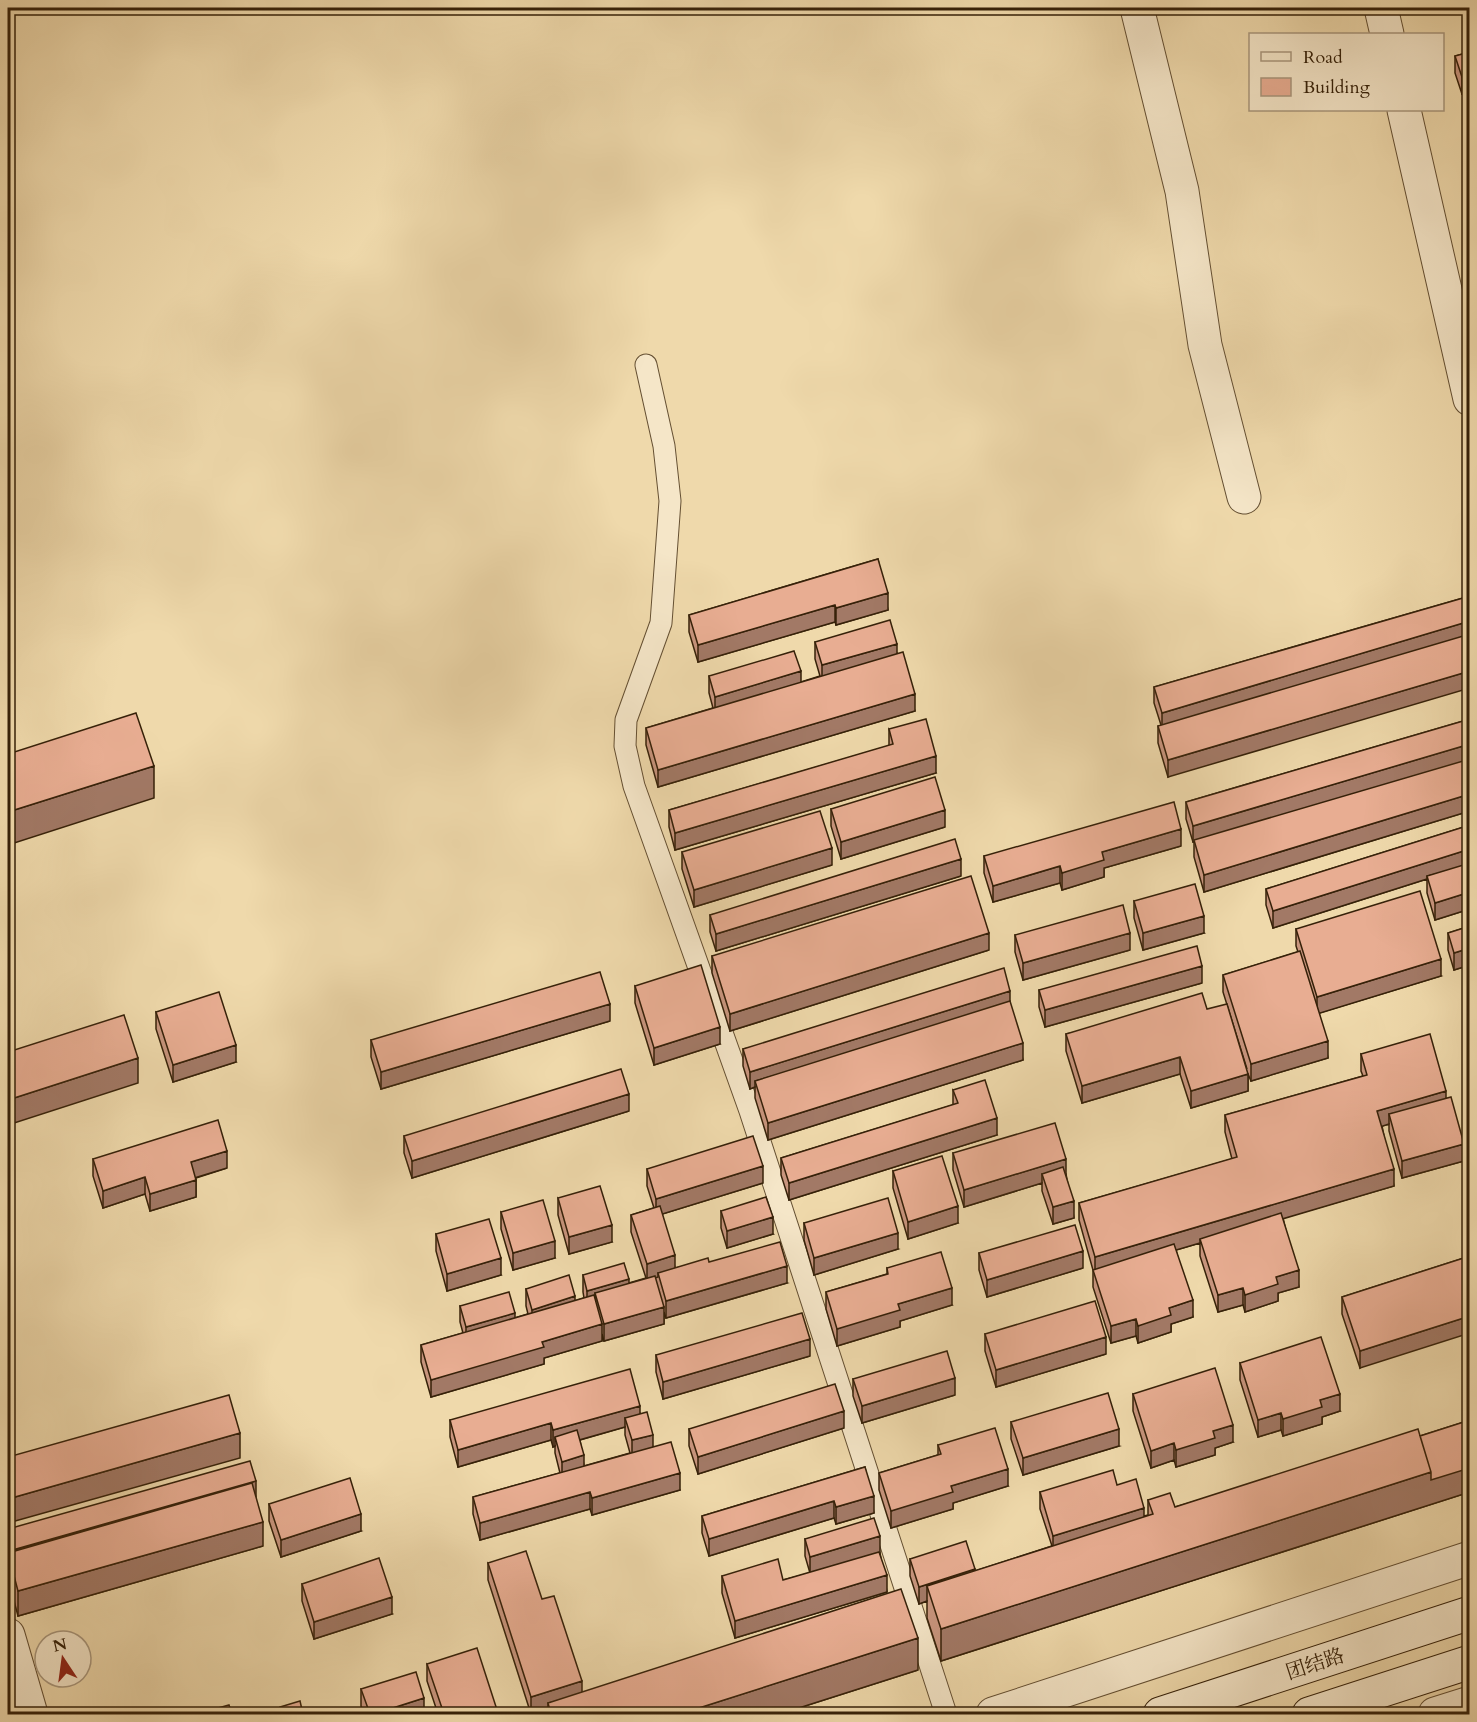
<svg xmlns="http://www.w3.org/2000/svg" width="1477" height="1722" font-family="Cardo,'Noto Serif SC',serif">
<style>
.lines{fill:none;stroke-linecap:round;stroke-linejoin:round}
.service-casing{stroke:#644f32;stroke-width:23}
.minor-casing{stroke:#644f32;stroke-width:35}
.secondary-casing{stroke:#362109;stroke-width:35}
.service{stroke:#f5e6c8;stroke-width:21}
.minor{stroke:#f5e6c8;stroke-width:33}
.secondary{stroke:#f5e6c8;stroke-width:33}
.wall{fill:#c8957e;stroke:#362109;stroke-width:1.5;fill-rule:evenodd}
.shaded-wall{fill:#a27966;stroke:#362109;stroke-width:1.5}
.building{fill:#e8ad92;stroke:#362109;stroke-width:1.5}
.labels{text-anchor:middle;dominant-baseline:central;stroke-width:4.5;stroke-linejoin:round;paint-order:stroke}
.street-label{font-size:20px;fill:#362109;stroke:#f5e6c8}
</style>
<rect width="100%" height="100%" fill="#efd9ab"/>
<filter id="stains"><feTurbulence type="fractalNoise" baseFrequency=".00333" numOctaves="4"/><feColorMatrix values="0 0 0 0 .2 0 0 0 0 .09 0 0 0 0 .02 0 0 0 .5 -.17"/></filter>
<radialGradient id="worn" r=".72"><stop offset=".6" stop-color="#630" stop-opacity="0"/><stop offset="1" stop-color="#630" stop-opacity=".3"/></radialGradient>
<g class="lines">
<g class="service-casing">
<path id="service" d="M 646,365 L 664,446 L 670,501 L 661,623 L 626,720 L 625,746 L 634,786 L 750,1111 L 946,1714"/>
</g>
<g class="minor-casing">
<path id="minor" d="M 1137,8 L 1182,191 L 1205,345 L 1244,497
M 1381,8 L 1387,34
M 1404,110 L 1470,399
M 8,1635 L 31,1714
M 993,1714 L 1470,1558
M 1435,1714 L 1470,1703"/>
</g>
<g class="secondary-casing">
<path id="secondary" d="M 1160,1714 L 1470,1613
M 1309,1714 L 1470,1662"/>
</g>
<use href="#service" class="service"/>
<use href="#minor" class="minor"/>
<use href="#secondary" class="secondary"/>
</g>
<path class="wall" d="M 1470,52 L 1470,92 L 1462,94 L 1455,73 L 1455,56 Z
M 1470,137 L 1470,168 L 1466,155 L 1466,138 Z
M 878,559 L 888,610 L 836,625 L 835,622 L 698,662 L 689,632 L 689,615 Z
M 1470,596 L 1168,777 L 1158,743 L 1158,726 L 1161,725 L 1154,703 L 1154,687 Z
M 815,642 L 897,653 L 915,711 L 658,787 L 646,745 L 646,728 L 713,708 L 709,693 L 709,676 L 801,682 L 820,676 L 815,659 Z
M 1470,719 L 1470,811 L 1204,892 L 1194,857 L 1194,842 L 1193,842 L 1186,819 L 1186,802 Z
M 889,729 L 936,773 L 675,850 L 669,827 L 669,810 L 889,746 Z
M 831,809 L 945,827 L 841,859 L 831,826 Z
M 1470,825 L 1470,909 L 1435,920 L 1427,893 L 1427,879 L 1273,928 L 1266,905 L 1266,889 Z
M 1181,846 L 1104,868 L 1104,877 L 1062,890 L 1060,883 L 993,902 L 984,873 L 984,856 Z
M 682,852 L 832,865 L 694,907 L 682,869 Z
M 961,876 L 716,951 L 710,932 L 710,915 Z
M 1134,901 L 1204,933 L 1143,950 L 1134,918 Z
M 1470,926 L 1470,965 L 1454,970 L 1448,950 L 1448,933 Z
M 1296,929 L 1441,976 L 1319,1013 L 1328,1058 L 1251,1081 L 1248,1074 L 1248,1091 L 1191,1108 L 1180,1074 L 1082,1103 L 1066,1051 L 1066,1034 L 1207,1009 L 1247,1069 L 1223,992 L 1223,975 L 1298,952 L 1296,946 Z
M 1015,935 L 1130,950 L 1023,980 L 1015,952 Z
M 989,950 L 730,1031 L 712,973 L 712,956 Z
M 1202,983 L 1045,1027 L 1039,1007 L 1039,990 Z
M 635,986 L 720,1044 L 654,1065 L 635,1003 Z
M 1010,1004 L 1023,1060 L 768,1140 L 755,1098 L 755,1087 L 750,1089 L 743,1066 L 743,1049 Z
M 156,1012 L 236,1062 L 173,1082 L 156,1029 Z
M 610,1021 L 381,1089 L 371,1057 L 371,1040 Z
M 1361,1054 L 1446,1098 L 1464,1161 L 1402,1178 L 1389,1131 L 1389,1124 L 1382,1126 L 1394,1186 L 1283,1218 L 1299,1287 L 1278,1293 L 1278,1301 L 1245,1312 L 1243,1305 L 1218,1312 L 1200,1256 L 1200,1243 L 1176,1250 L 1193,1317 L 1171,1324 L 1171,1332 L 1138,1343 L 1136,1336 L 1111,1343 L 1093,1287 L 1093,1270 L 1079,1220 L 1079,1203 L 1232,1159 L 1225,1132 L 1225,1115 L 1363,1076 L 1361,1071 Z
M 953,1090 L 997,1135 L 789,1200 L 781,1175 L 781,1158 L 953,1105 Z
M 629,1111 L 412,1178 L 404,1153 L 404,1136 Z
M 953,1153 L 1066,1174 L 1074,1218 L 1053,1224 L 1042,1191 L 1042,1183 L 964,1207 L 953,1170 Z
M 93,1159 L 227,1168 L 196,1178 L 196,1197 L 150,1211 L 145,1194 L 103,1208 L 93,1176 Z
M 647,1169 L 763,1183 L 662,1214 L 675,1268 L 709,1262 L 787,1283 L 666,1318 L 664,1312 L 664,1324 L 604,1341 L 602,1334 L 602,1341 L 544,1358 L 544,1364 L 431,1397 L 421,1362 L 421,1345 L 463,1333 L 460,1322 L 460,1306 L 515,1318 L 528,1314 L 526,1306 L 526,1289 L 575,1301 L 584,1298 L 583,1292 L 583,1275 L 629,1283 L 646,1278 L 631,1232 L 631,1215 L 654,1208 L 647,1186 Z
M 893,1171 L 958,1223 L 908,1239 L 893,1188 Z
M 558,1198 L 612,1242 L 569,1254 L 558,1215 Z
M 721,1211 L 773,1234 L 727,1248 L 721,1228 Z
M 501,1212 L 555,1258 L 513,1270 L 501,1229 Z
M 804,1223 L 898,1249 L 814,1275 L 804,1240 Z
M 436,1234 L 501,1275 L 447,1291 L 436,1251 Z
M 979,1253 L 1083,1268 L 987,1297 L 979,1270 Z
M 1470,1256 L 1360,1368 L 1342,1314 L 1342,1297 Z
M 887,1268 L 952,1305 L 900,1321 L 900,1327 L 837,1346 L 826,1309 L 826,1292 L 887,1274 Z
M 985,1334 L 1106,1354 L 996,1387 L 985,1351 Z
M 656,1355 L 810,1356 L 663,1399 L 656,1372 Z
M 1240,1363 L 1340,1411 L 1322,1417 L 1322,1424 L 1283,1436 L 1281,1430 L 1258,1437 L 1240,1380 Z
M 853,1379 L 955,1395 L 862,1423 L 853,1396 Z
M 1133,1394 L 1233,1442 L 1215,1448 L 1215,1455 L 1176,1467 L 1174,1460 L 1151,1468 L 1133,1411 Z
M 640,1413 L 653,1447 L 680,1490 L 592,1515 L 590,1509 L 480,1540 L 473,1514 L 473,1497 L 560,1473 L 555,1453 L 555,1446 L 553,1447 L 551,1440 L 458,1467 L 450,1437 L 450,1420 ZM 625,1427 L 625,1435 L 630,1453 L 584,1466 L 580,1440 Z
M 1470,1420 L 1470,1492 L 941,1661 L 927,1618 L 927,1601 L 919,1604 L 910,1576 L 910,1559 L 975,1571 L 1052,1546 L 1040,1509 L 1040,1492 L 1117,1485 L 1144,1516 L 1148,1515 L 1148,1500 L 1175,1507 L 1420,1436 Z
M 1011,1422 L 1119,1446 L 1023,1475 L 1011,1439 Z
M 844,1428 L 698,1474 L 689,1446 L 689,1429 Z
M 938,1445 L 1008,1486 L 953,1503 L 953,1509 L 891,1528 L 879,1490 L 879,1473 L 938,1455 Z
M 865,1467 L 874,1513 L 836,1524 L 834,1518 L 709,1556 L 702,1533 L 702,1516 Z
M 269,1504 L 361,1531 L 281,1557 L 269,1521 Z
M 8,1529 L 263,1546 L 18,1616 L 8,1578 Z
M 805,1539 L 880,1553 L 887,1592 L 735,1638 L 722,1593 L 722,1576 L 783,1580 L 810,1573 L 805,1556 Z
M 488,1563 L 542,1599 L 582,1692 L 918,1670 L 780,1714 L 548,1714 L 548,1709 L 531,1714 L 488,1580 Z
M 302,1584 L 392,1614 L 314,1639 L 302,1601 Z
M 427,1664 L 498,1714 L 438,1714 L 427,1681 Z
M 361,1689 L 424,1714 L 364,1714 L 361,1706 Z"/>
<path class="shaded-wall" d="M 1470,75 L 1470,92 L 1462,94 L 1462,77 Z
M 888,593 L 888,610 L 836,625 L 836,608 Z
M 835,605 L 835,622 L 698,662 L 698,645 Z
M 1470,621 L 1470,638 L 1162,730 L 1162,713 Z
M 897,644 L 897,661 L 822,682 L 822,665 Z
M 801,671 L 801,688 L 715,714 L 715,697 Z
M 1470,671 L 1470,688 L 1168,777 L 1168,760 Z
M 915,694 L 915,711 L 658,787 L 658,770 Z
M 1470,744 L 1470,761 L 1193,842 L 1193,826 Z
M 936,756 L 936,773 L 675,850 L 675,833 Z
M 154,766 L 154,798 L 8,845 L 8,812 Z
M 1470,794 L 1470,811 L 1204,892 L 1204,875 Z
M 945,810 L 945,827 L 841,859 L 841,842 Z
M 1181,829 L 1181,846 L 1104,868 L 1104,877 L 1062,890 L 1062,873 L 1102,852 Z
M 832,848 L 832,865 L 694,907 L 694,890 Z
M 1470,849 L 1470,866 L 1427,876 L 1427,879 L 1273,928 L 1273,911 Z
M 961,859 L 961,876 L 716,951 L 716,934 Z
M 1060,866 L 1060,883 L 993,902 L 993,886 Z
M 1470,892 L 1470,909 L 1435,920 L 1435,903 Z
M 1204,916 L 1204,933 L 1143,950 L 1143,933 Z
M 989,933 L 989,950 L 730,1031 L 730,1014 Z
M 1130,933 L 1130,950 L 1023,980 L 1023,963 Z
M 1470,948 L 1470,965 L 1454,970 L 1454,953 Z
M 1441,959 L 1441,976 L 1317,1014 L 1317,997 Z
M 1202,966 L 1202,983 L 1045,1027 L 1045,1010 Z
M 1010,991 L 1010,1008 L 755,1081 L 755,1087 L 750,1089 L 750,1072 Z
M 610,1004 L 610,1021 L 381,1089 L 381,1072 Z
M 720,1027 L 720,1044 L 654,1065 L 654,1048 Z
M 1328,1041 L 1328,1058 L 1251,1081 L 1251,1064 Z
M 1023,1043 L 1023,1060 L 768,1140 L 768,1123 Z
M 236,1045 L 236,1062 L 173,1082 L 173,1065 Z
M 1180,1057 L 1180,1074 L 1082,1103 L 1082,1086 Z
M 138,1058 L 138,1083 L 8,1125 L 8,1100 Z
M 1248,1074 L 1248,1091 L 1191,1108 L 1191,1091 Z
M 1446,1091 L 1446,1108 L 1389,1114 L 1389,1124 L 1377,1128 L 1377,1111 Z
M 629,1094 L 629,1111 L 412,1178 L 412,1161 Z
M 997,1118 L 997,1135 L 789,1200 L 789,1183 Z
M 1464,1144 L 1464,1161 L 1402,1178 L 1402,1161 Z
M 227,1151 L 227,1168 L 191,1179 L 191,1162 Z
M 1066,1159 L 1066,1176 L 1042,1174 L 1042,1183 L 964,1207 L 964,1190 Z
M 763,1166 L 763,1183 L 656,1216 L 656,1199 Z
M 1394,1169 L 1394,1186 L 1201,1243 L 1200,1239 L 1200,1243 L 1095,1274 L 1095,1257 Z
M 145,1177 L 145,1194 L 103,1208 L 103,1191 Z
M 196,1180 L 196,1197 L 150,1211 L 150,1194 Z
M 1074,1201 L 1074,1218 L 1053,1224 L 1053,1207 Z
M 958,1206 L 958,1223 L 908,1239 L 908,1222 Z
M 773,1217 L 773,1234 L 727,1248 L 727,1231 Z
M 612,1225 L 612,1242 L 569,1254 L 569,1237 Z
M 898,1233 L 898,1249 L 814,1275 L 814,1258 Z
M 555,1241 L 555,1258 L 513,1270 L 513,1253 Z
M 1083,1251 L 1083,1268 L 987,1297 L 987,1280 Z
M 675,1255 L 675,1272 L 658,1273 L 658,1277 L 647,1281 L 647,1264 Z
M 501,1258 L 501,1275 L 447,1291 L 447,1274 Z
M 787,1266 L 787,1283 L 666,1318 L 666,1301 Z
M 1299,1270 L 1299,1287 L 1278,1293 L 1278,1301 L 1245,1312 L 1245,1295 L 1276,1277 Z
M 629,1279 L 629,1296 L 595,1293 L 595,1306 L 587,1308 L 587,1291 Z
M 952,1288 L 952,1305 L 900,1321 L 900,1327 L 837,1346 L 837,1329 L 898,1304 Z
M 1243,1288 L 1243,1305 L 1218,1312 L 1218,1295 Z
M 575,1296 L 575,1313 L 532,1327 L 532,1310 Z
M 1193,1300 L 1193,1317 L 1171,1324 L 1171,1332 L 1138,1343 L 1138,1326 L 1169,1308 Z
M 664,1307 L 664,1324 L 604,1341 L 604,1324 Z
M 515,1313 L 515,1330 L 466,1344 L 466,1327 Z
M 1470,1316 L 1470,1333 L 1360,1368 L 1360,1351 Z
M 1136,1319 L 1136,1336 L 1111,1343 L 1111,1326 Z
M 602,1324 L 602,1341 L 544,1358 L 544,1364 L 431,1397 L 431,1380 L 542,1342 Z
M 1106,1337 L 1106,1354 L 996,1387 L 996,1370 Z
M 810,1339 L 810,1356 L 663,1399 L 663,1382 Z
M 955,1378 L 955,1395 L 862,1423 L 862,1406 Z
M 1340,1394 L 1340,1411 L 1322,1417 L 1322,1424 L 1283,1436 L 1283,1419 L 1320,1400 Z
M 640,1406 L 640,1423 L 625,1418 L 625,1427 L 558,1446 L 555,1437 L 555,1446 L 553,1447 L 553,1430 Z
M 844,1411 L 844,1428 L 698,1474 L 698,1457 Z
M 1281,1413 L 1281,1430 L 1258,1437 L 1258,1420 Z
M 551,1423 L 551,1440 L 458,1467 L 458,1450 Z
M 1233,1425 L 1233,1442 L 1215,1448 L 1215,1455 L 1176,1467 L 1176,1450 L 1213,1431 Z
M 1119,1429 L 1119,1446 L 1023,1475 L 1023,1458 Z
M 240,1433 L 240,1458 L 8,1523 L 8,1499 Z
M 653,1435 L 653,1452 L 632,1457 L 632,1440 Z
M 1174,1443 L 1174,1460 L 1151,1468 L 1151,1451 Z
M 584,1455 L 584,1472 L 562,1479 L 562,1462 Z
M 1470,1468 L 1470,1492 L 941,1661 L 941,1629 L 1431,1472 Z
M 1008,1469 L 1008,1486 L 953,1503 L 953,1509 L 891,1528 L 891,1511 L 951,1486 Z
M 680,1473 L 680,1490 L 592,1515 L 592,1498 Z
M 256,1481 L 256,1498 L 9,1559 L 9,1551 Z
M 590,1492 L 590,1509 L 480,1540 L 480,1523 Z
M 874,1496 L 874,1513 L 836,1524 L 836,1507 Z
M 834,1501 L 834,1518 L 709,1556 L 709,1539 Z
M 1144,1508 L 1144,1525 L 1053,1553 L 1053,1536 Z
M 361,1514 L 361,1531 L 281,1557 L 281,1540 Z
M 263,1522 L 263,1546 L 18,1616 L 18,1591 Z
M 880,1536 L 880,1553 L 810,1574 L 810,1557 Z
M 975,1569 L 975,1586 L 927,1586 L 927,1601 L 919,1604 L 919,1587 Z
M 887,1575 L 887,1592 L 735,1638 L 735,1621 Z
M 392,1597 L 392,1614 L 314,1639 L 314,1622 Z
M 918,1638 L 918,1670 L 780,1714 L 680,1714 Z
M 582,1681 L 582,1698 L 548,1703 L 548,1709 L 531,1714 L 531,1697 Z
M 424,1698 L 424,1714 L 374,1714 Z"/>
<path class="building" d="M 1470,52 L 1470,75 L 1462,77 L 1455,56 Z
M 1470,137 L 1470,151 L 1466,138 Z
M 878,559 L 888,593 L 836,608 L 835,605 L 698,645 L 689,615 Z
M 1470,596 L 1470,621 L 1162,713 L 1154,687 Z
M 890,620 L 897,644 L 822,665 L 815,642 Z
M 1470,634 L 1470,671 L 1168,760 L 1158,726 Z
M 794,651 L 801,671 L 715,697 L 709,676 Z
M 903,652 L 915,694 L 658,770 L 646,728 Z
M 136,713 L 154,766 L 8,812 L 8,754 Z
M 926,719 L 936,756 L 675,833 L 669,810 L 893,744 L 889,729 Z
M 1470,719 L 1470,744 L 1193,826 L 1186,802 Z
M 1470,759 L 1470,794 L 1204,875 L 1194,840 Z
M 935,777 L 945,810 L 841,842 L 831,809 Z
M 1174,802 L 1181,829 L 1102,852 L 1104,860 L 1062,873 L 1060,866 L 993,886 L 984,856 Z
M 820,811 L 832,848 L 694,890 L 682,852 Z
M 1470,825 L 1470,849 L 1273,911 L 1266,889 Z
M 955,839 L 961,859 L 716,934 L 710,915 Z
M 1470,863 L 1470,892 L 1435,903 L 1427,876 Z
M 971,876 L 989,933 L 730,1014 L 712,956 Z
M 1195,884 L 1204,916 L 1143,933 L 1134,901 Z
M 1420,891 L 1441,959 L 1317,997 L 1296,929 Z
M 1123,905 L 1130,933 L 1023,963 L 1015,935 Z
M 1470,926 L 1470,948 L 1454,953 L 1448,933 Z
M 1197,946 L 1202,966 L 1045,1010 L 1039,990 Z
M 1300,951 L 1328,1041 L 1251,1064 L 1223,975 Z
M 701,965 L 720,1027 L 654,1048 L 635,986 Z
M 1004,968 L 1010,991 L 750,1072 L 743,1049 Z
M 600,972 L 610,1004 L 381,1072 L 371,1040 Z
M 219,992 L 236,1045 L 173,1065 L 156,1012 Z
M 1202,993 L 1207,1009 L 1227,1004 L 1248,1074 L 1191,1091 L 1180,1057 L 1082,1086 L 1066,1034 Z
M 1010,1001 L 1023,1043 L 768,1123 L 755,1081 Z
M 124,1015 L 138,1058 L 8,1100 L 8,1052 Z
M 1430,1034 L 1446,1091 L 1377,1111 L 1394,1169 L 1095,1257 L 1079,1203 L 1237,1157 L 1225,1115 L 1367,1075 L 1361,1054 Z
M 621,1069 L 629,1094 L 412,1161 L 404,1136 Z
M 985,1080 L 997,1118 L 789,1183 L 781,1158 L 958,1103 L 953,1090 Z
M 1451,1097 L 1464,1144 L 1402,1161 L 1389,1114 Z
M 218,1120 L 227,1151 L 191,1162 L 196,1180 L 150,1194 L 145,1177 L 103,1191 L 93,1159 Z
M 1055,1123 L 1066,1159 L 964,1190 L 953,1153 Z
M 753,1136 L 763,1166 L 656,1199 L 647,1169 Z
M 942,1156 L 958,1206 L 908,1222 L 893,1171 Z
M 1063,1167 L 1074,1201 L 1053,1207 L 1042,1174 Z
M 600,1186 L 612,1225 L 569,1237 L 558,1198 Z
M 766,1197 L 773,1217 L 727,1231 L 721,1211 Z
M 888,1198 L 898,1233 L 814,1258 L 804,1223 Z
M 543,1200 L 555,1241 L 513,1253 L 501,1212 Z
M 660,1206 L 675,1255 L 647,1264 L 631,1215 Z
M 1281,1213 L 1299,1270 L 1276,1277 L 1278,1284 L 1245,1295 L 1243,1288 L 1218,1295 L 1200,1239 Z
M 489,1219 L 501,1258 L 447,1274 L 436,1234 Z
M 1075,1225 L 1083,1251 L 987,1280 L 979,1253 Z
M 780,1242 L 787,1266 L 666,1301 L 658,1273 L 708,1258 L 709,1262 Z
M 1174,1244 L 1193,1300 L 1169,1308 L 1171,1315 L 1138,1326 L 1136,1319 L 1111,1326 L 1093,1270 Z
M 941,1252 L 952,1288 L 898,1304 L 900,1310 L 837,1329 L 826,1292 L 888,1274 L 887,1268 Z
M 1470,1256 L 1470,1316 L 1360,1351 L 1342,1297 Z
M 624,1263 L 629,1279 L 587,1291 L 583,1275 Z
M 569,1275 L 575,1296 L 532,1310 L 526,1289 Z
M 655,1276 L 664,1307 L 604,1324 L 595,1293 Z
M 509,1292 L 515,1313 L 466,1327 L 460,1306 Z
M 594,1295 L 602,1324 L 542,1342 L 544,1347 L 431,1380 L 421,1345 Z
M 1095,1301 L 1106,1337 L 996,1370 L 985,1334 Z
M 802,1313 L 810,1339 L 663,1382 L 656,1355 Z
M 1321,1337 L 1340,1394 L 1320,1400 L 1322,1407 L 1283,1419 L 1281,1413 L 1258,1420 L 1240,1363 Z
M 947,1351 L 955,1378 L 862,1406 L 853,1379 Z
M 1215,1368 L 1233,1425 L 1213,1431 L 1215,1438 L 1176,1450 L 1174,1443 L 1151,1451 L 1133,1394 Z
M 630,1369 L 640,1406 L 553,1430 L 551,1423 L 458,1450 L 450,1420 Z
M 835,1384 L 844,1411 L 698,1457 L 689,1429 Z
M 1108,1393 L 1119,1429 L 1023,1458 L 1011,1422 Z
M 229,1395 L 240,1433 L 8,1499 L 8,1457 Z
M 647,1412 L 653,1435 L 632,1440 L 625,1418 Z
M 1470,1420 L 1470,1468 L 1431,1480 L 1431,1472 L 1420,1436 Z
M 995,1428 L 1008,1469 L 951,1486 L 953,1492 L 891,1511 L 879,1473 L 941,1454 L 938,1445 Z
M 1418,1429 L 1431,1472 L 941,1629 L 927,1586 L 1153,1514 L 1148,1500 L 1170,1493 L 1175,1507 Z
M 577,1430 L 584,1455 L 562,1462 L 555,1437 Z
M 671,1442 L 680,1473 L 592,1498 L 590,1492 L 480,1523 L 473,1497 Z
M 250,1461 L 256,1481 L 9,1551 L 8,1545 L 8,1529 Z
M 865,1467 L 874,1496 L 836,1507 L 834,1501 L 709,1539 L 702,1516 Z
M 1113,1470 L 1117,1485 L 1136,1479 L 1144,1508 L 1053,1536 L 1040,1492 Z
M 350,1478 L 361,1514 L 281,1540 L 269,1504 Z
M 252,1483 L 263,1522 L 18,1591 L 8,1553 Z
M 874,1518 L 880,1536 L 810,1557 L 805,1539 Z
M 966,1541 L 975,1569 L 919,1587 L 910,1559 Z
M 526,1551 L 542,1599 L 554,1596 L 582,1681 L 531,1697 L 488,1563 Z
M 879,1552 L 887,1575 L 735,1621 L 722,1576 L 778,1559 L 783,1580 Z
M 379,1558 L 392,1597 L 314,1622 L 302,1584 Z
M 901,1589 L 918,1638 L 680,1714 L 551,1714 L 548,1703 Z
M 477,1648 L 498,1713 L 492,1714 L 444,1714 L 427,1664 Z
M 416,1672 L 424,1698 L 374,1714 L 370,1714 L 361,1689 Z
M 300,1701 L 303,1714 L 282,1714 L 280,1707 Z
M 229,1705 L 232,1714 L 197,1714 Z"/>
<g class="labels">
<g class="street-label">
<text transform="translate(1315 1664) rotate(-18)">团结路</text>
</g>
</g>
<rect width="1477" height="1722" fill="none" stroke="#efd9ab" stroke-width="30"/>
<rect x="9" y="9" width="1459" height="1704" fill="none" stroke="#362109" stroke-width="3"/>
<rect x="15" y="15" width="1447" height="1692" fill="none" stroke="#362109" stroke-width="1.5"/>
<rect x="1249" y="33" width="195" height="78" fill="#f5e6c8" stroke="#a9977c" stroke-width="1.5"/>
<rect x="1261" y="52" width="30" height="9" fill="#f5e6c8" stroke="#a9977c" stroke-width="1.5"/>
<text x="1303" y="63" font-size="18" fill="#362109">Road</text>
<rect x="1261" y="78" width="30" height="18" fill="#e8ad92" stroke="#a9977c" stroke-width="1.5"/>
<text x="1303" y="93" font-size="18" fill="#362109">Building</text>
<g transform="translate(63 1659) rotate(347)"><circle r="28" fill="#f5e6c8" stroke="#a9977c" stroke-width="1.5"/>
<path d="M0-4.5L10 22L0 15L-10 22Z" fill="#8f2418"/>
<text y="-9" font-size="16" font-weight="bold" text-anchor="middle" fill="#362109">N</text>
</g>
<rect width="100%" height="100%" filter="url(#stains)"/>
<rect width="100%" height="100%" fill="url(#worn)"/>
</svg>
